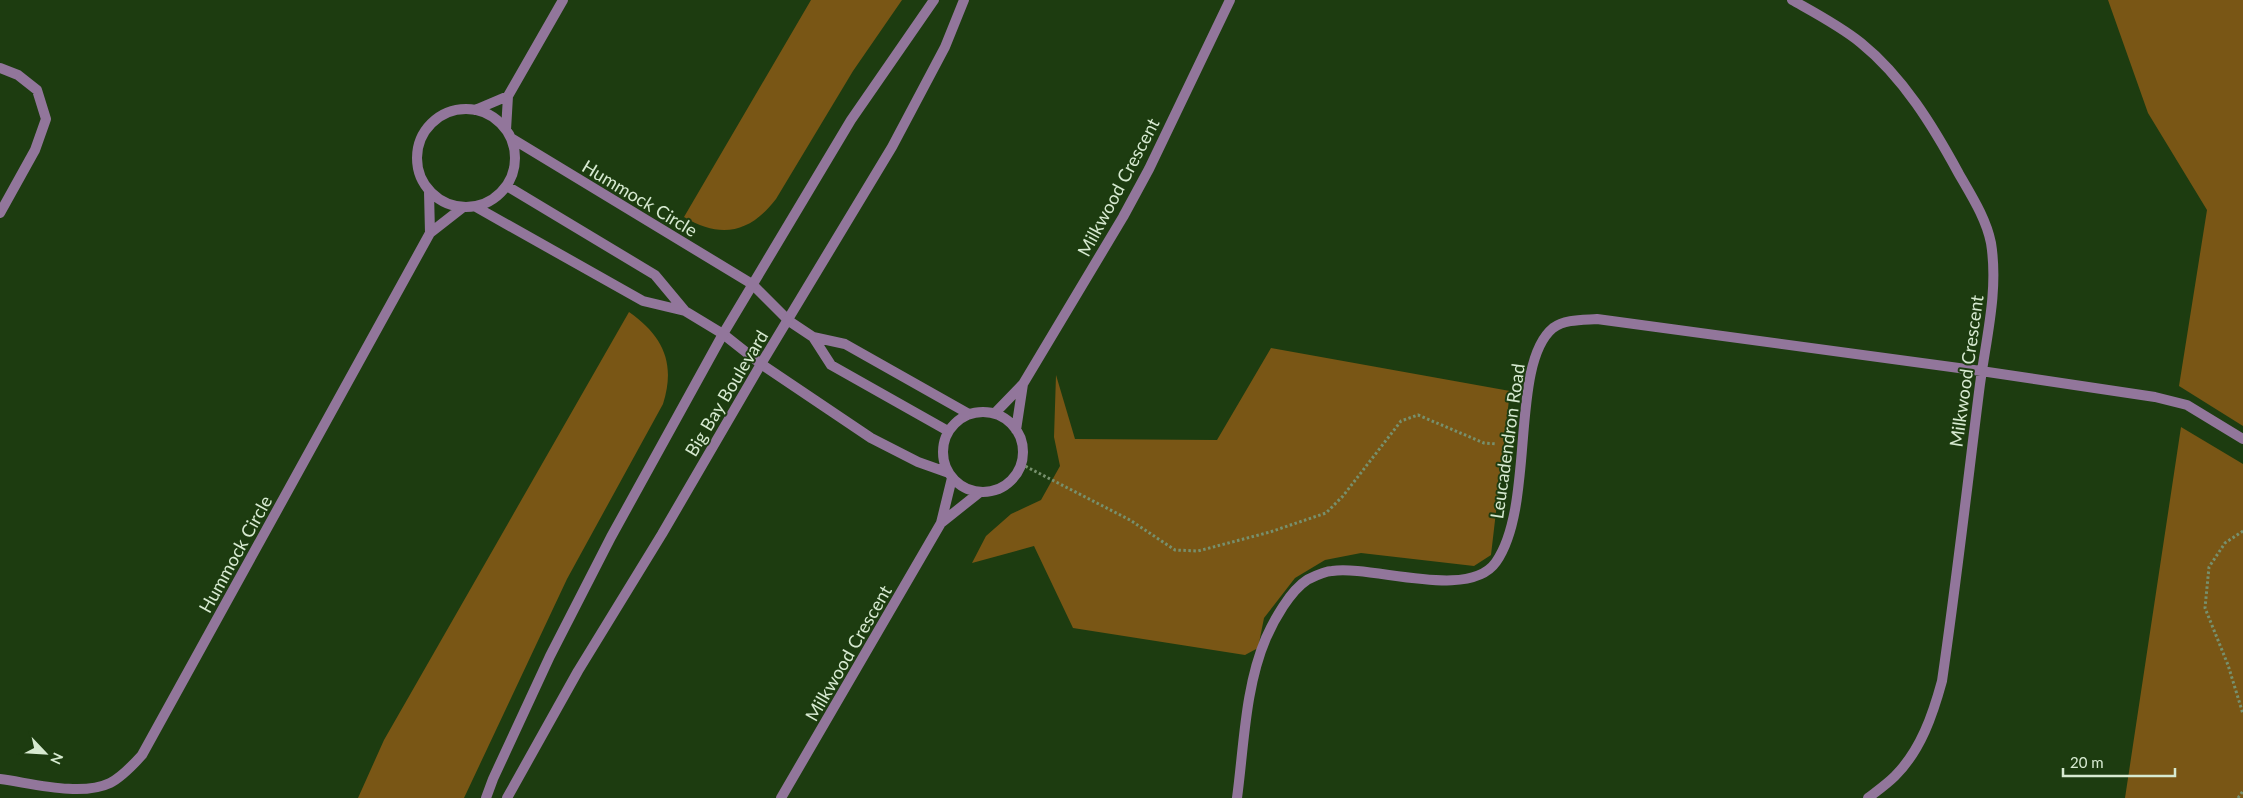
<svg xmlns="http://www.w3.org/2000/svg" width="2243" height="798" font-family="Lato,sans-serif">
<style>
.green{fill:#795615}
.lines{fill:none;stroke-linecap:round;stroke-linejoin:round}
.path{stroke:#77906d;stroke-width:3;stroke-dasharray:2.5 2.5;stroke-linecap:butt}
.minor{stroke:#92769b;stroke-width:10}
.tertiary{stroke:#92769b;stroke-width:10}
.labels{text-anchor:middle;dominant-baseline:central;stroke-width:4;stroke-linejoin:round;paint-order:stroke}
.street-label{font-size:18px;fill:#d7ead1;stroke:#1d3c10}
</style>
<rect width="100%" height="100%" fill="#1d3c10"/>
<path class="green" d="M 811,0 L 902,0 L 853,71 L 776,199 C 750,233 721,239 684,217 Z
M 2108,0 L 2243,0 L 2243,426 L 2179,386 L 2207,210 L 2148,113 Z
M 629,312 C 663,336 676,363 663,404 L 567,579 L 464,798 L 358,798 L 384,740 Z
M 1271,348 L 1510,391 L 1491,555 L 1474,566 L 1361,553 L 1325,560 L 1295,578 L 1264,618 L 1258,648 L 1245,655 L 1073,628 L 1034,546 L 972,563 L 986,536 L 1011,514 L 1041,500 L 1060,466 L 1054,437 L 1056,375 L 1075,439 L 1217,440 Z
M 2181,427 L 2243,464 L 2243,798 L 2125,798 Z"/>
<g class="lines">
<path class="path" d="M 1021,464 L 1130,520 L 1175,550 L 1198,551 L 1270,532 L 1326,513 L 1343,496 L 1401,421 L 1418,415 L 1484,443 L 1497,444
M 2243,531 L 2225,543 L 2209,567 L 2205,608 L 2228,665 L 2243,714
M 2238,798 L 2243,791"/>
<path class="minor" d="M 1792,0 C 1815,13 1840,26 1861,43 C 1903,77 1933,126 1959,174 C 1971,195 1986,218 1991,243 C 1999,293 1985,342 1979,392 C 1967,488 1956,585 1942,681 C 1933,714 1921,750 1895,776 C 1887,784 1877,791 1868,798
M 0,68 L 18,75 L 37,90 L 46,119 L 35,150 L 0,213
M417 158a49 49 0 1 1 98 0a49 49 0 1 1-98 0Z
M 475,110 L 508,96
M 506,130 L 508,96 L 563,0
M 511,138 L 752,284 L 789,321 L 813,337 L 831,365 L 948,431
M 507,186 L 655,275 L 685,311
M 429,192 L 430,233
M 476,207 L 643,301 L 685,311 L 723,334 L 761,364 L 871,438 L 918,462 L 949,473
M 813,337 L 845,344 L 969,414
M943 452a40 40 0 1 1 80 0a40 40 0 1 1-80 0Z
M 995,413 L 1023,384 L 1123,217 L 1149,169 L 1230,0
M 1016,430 L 1023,384
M 941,523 L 980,492
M 0,779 C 31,783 81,797 110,783 C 122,777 133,765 142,755 L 430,233 L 462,208
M 781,798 L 941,523 L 952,478
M 1237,798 C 1244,746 1245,687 1266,638 C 1274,620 1290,591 1307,580 C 1313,577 1324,571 1332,571 C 1373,565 1469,601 1496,562 C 1536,505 1509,364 1553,328 C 1565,319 1583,320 1597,319 L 1981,371 L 2155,397 L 2187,405 L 2243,439"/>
<path class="tertiary" d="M 486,798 L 493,779 L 550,656 L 611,537 L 723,334 L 851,120 L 934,0
M 507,798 L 578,671 L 662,534 L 761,364 L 892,147 L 945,47 L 964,0"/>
</g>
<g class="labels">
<g class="street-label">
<text transform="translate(1118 187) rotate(-62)">Milkwood Crescent</text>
<text transform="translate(640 198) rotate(31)">Hummock Circle</text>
<text transform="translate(1966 371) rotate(-82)">Milkwood Crescent</text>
<text transform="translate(726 393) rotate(-59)">Big Bay Boulevard</text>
<text transform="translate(1507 441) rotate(-82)">Leucadendron Road</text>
<text transform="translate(235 554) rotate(-61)">Hummock Circle</text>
<text transform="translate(848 653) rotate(-60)">Milkwood Crescent</text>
</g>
</g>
<g transform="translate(45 753) rotate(115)" stroke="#1d3c10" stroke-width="4" paint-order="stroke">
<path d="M0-4L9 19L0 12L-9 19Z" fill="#d7ead1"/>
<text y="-8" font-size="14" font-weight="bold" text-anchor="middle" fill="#d7ead1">N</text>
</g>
<path d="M2063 768v8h112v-8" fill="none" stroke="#d7ead1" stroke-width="2.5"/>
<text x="2070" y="768" font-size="15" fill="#d7ead1" stroke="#1d3c10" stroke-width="4" paint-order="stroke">20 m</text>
</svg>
